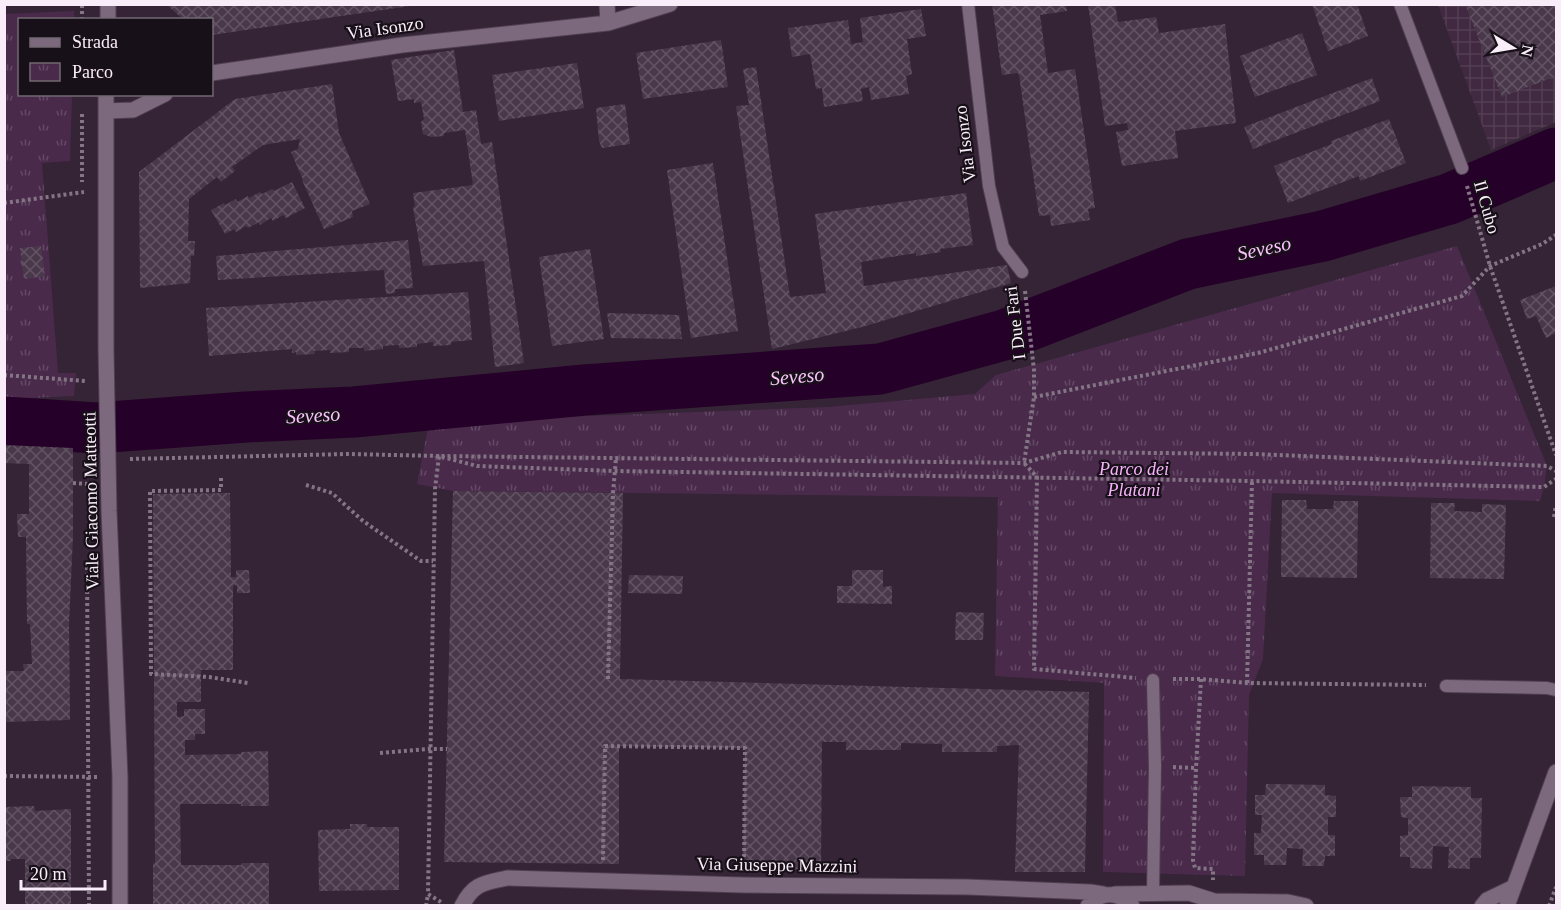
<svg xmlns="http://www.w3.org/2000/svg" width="1561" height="910" font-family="'Times New Roman',serif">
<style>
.industrial{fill:url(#industrial-grid)}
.park{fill:url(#park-tufts)}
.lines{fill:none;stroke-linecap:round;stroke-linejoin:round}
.river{stroke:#250028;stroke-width:51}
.building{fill:url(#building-cross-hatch)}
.lane-casing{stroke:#503f51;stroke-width:14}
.street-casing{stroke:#503f51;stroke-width:17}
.path{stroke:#847585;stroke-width:4;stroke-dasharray:3 3;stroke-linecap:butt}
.lane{stroke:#7d697e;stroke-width:12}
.street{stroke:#7d697e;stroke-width:15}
.labels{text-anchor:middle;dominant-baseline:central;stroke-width:4.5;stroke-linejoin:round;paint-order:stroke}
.street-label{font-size:18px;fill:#f9edf9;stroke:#181018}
.park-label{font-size:18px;font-style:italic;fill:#f6b2fa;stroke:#181018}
.water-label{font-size:20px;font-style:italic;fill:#fac3fd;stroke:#181018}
</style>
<defs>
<pattern id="industrial-grid" width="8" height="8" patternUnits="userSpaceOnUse" patternTransform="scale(1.5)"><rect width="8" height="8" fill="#402941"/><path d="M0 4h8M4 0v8" fill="none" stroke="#533e54"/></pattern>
<pattern id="park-tufts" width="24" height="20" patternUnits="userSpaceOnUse" patternTransform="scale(1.5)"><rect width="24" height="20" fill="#492a4b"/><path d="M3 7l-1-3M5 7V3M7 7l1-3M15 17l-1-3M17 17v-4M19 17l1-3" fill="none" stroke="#644966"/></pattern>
<pattern id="building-cross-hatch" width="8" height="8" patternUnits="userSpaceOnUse" patternTransform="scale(1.5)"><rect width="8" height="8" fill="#49374a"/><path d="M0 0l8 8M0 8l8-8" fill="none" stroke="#645465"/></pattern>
</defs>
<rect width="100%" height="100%" fill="#352336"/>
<path class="industrial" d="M 1438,5 L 1556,5 L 1556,122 L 1491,150 Z"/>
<path class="park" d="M 74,11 L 74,19 L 20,20 L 20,94 L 72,95 L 70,161 L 42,163 L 58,373 L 76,373 L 74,396 L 5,399 L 4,14 Z
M 1457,246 L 1547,466 L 1544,487 L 1540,501 L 1272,493 L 1263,659 L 1249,695 L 1245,876 L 1103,872 L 1104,683 L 995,676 L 998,497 L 453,491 L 417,484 L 428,428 L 564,417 L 828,407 L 975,394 L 996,375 Z"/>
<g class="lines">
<path class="river" d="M 4,422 L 96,428 L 246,417 L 354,412 L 584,390 L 880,369 L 1004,335 L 1188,264 L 1323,236 L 1449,199 L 1556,153"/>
</g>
<path class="building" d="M 166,4 L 409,4 L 410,6 L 212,35 L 212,20 L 184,20 Z
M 992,4 L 1066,4 L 1067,11 L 1040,15 L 1048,73 L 1075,69 L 1095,208 L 1088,209 L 1090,220 L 1051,226 L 1050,215 L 1039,216 L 1019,75 L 1018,73 L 1002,75 Z
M 1088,4 L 1115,4 L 1118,22 L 1156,17 L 1159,33 L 1225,24 L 1236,123 L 1175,131 L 1178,158 L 1122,166 L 1116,132 L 1128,130 L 1127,123 L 1105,126 Z
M 1312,4 L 1357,4 L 1368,36 L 1328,51 Z
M 1465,4 L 1556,4 L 1556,76 L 1502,97 Z
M 921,9 L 926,36 L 907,39 L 912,74 L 906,76 L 909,94 L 871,100 L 869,87 L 861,89 L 863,101 L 824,107 L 822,88 L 816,89 L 810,54 L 792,57 L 788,28 L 848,20 L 851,44 L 863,42 L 860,18 Z
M 1302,33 L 1317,75 L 1255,97 L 1240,56 Z
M 721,40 L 728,87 L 643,99 L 636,53 Z
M 454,50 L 463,112 L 476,110 L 481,144 L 492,142 L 524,363 L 495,367 L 484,261 L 423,266 L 413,207 L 415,207 L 413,193 L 473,185 L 465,130 L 444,133 L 444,136 L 431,137 L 423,134 L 421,122 L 424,119 L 421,102 L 414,103 L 414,99 L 398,101 L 391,60 Z
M 577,63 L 584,108 L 499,121 L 492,75 Z
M 756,67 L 790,297 L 826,293 L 815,214 L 966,193 L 973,245 L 940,249 L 941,252 L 916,256 L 916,253 L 861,262 L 864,286 L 1007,265 L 1011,283 L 862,327 L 772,349 L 736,106 L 749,105 L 743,69 Z
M 1372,78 L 1380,101 L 1253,149 L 1244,127 Z
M 332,84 L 339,133 L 370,204 L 352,211 L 353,217 L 324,229 L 302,180 L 303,180 L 291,152 L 298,149 L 300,139 L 263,145 L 232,167 L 235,171 L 221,182 L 217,177 L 189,199 L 188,241 L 195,241 L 194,256 L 191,256 L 190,283 L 140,288 L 139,172 L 235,99 Z
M 625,104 L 630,144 L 602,148 L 599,141 L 596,108 Z
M 1389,119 L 1406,163 L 1360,181 L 1359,176 L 1288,203 L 1274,166 L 1332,144 L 1331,141 Z
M 713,163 L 738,331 L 691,338 L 667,170 Z
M 292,182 L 305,208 L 286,218 L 283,215 L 273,221 L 271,218 L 260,225 L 259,222 L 248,228 L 246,226 L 236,232 L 234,229 L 225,234 L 211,210 L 224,203 L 225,205 L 236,199 L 237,202 L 248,196 L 249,198 L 260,192 L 262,194 L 272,189 L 274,191 Z
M 408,240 L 413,288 L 395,289 L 395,293 L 386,294 L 384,270 L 218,280 L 216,256 Z
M 41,246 L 45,276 L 24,279 L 20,248 Z
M 590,249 L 604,339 L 552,346 L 539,257 Z
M 1556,286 L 1556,333 L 1546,338 L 1536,316 L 1527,319 L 1520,300 Z
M 468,292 L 472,340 L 451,342 L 451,345 L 433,346 L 433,342 L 417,344 L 417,347 L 399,348 L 399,345 L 383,346 L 383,349 L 364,351 L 364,348 L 349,348 L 349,352 L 330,353 L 330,350 L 314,351 L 315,354 L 296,355 L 296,352 L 292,353 L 292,349 L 209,356 L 206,308 Z
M 607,313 L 679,315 L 682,339 L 611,338 Z
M 4,445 L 73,448 L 73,536 L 69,624 L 70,720 L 4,722 L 4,671 L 24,671 L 23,664 L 32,664 L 30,624 L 27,624 L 26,537 L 18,537 L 17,514 L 29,514 L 29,464 L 4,463 Z
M 453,491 L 623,493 L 620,679 L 1089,692 L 1085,872 L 1015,872 L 1019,745 L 997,746 L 997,752 L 942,752 L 942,744 L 901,743 L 901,750 L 846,750 L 846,742 L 822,742 L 821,869 L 743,871 L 745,748 L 619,746 L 619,864 L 444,862 Z
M 230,493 L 231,577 L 236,577 L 236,570 L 249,570 L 250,593 L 237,593 L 237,585 L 233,586 L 233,670 L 201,670 L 201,702 L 177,702 L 177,717 L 184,716 L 184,709 L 205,709 L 205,734 L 195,734 L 195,740 L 185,740 L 185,755 L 241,754 L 241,752 L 268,751 L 269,806 L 241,806 L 241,804 L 180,804 L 181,865 L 241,865 L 242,863 L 269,863 L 269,906 L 153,906 L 153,863 L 155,864 L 153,494 Z
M 1282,500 L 1306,500 L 1307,509 L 1333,509 L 1334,501 L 1358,501 L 1357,578 L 1281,577 Z
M 1431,503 L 1455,503 L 1454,511 L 1482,512 L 1482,504 L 1506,505 L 1504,579 L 1430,578 Z
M 852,570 L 883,570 L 883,587 L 892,586 L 892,604 L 837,603 L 837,586 L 852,586 Z
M 629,575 L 683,576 L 682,594 L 628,593 Z
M 956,612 L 984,613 L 983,640 L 955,640 Z
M 1266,784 L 1325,785 L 1325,795 L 1336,796 L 1336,817 L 1328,817 L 1328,835 L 1335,835 L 1335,856 L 1325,856 L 1324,866 L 1302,866 L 1303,849 L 1287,848 L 1286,865 L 1264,865 L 1264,855 L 1254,855 L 1254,833 L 1261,833 L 1262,815 L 1255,815 L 1255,795 L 1265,795 Z
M 1412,786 L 1471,787 L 1471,798 L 1482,798 L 1481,858 L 1470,858 L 1470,869 L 1448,868 L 1449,847 L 1433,846 L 1432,869 L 1410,868 L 1410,857 L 1400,857 L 1400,836 L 1408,835 L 1408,818 L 1401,817 L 1400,797 L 1412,797 Z
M 34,806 L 35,811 L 71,809 L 71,906 L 25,906 L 25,859 L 11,859 L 11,861 L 4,861 L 4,807 Z
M 350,824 L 367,824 L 367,827 L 399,827 L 399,890 L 319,891 L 318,830 L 350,829 Z"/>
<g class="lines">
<g class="lane-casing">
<path id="lane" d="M 968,4 L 989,186 L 1003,247 L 1022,272
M 1400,4 L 1462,168
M 1153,680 L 1155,766 L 1153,893
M 1446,686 L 1547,688 L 1556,690"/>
</g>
<g class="street-casing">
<path id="street" d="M 607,4 L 608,23
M 108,20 L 108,4
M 212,73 L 402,45 L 608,23 L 670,4
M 106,94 L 106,349 L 109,511 L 120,777 L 120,906
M 106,111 L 133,110 L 165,94
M 1115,894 L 1189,893 L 1214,901 L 1288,902 L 1306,906
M 462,906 C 473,883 485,883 507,878 L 743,885 L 967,887 L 1090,892 L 1103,894
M 1088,906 C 1100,891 1119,891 1132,906
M 1482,906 L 1487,900 L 1514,887
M 1507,906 L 1556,772"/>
</g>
<path class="path" d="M 82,20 L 82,4
M 82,114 L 82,182
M 1467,186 L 1490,266 L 1556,455
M 4,203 L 84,192
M 1025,291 L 1034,370 L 1034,397 L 1024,463 L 1037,477 L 1034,669 L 1136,678
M 4,375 L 85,381
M 1034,397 L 1258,353 L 1462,296 L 1490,266 L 1542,244 L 1556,235
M 130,459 L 348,454 L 439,456 L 477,466 L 615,471 L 1252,481 L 1544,487 L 1556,479
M 221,478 L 221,490 L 150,491 L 151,674 L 209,677 L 248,683
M 73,483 L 88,484
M 306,485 L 332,493 L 363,521 L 421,561 L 433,561
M 1554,517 L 1556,505
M 87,561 L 89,906
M 608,679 L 613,493 L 616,458
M 1173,679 L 1201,679 L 1247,683 L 1426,685
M 1201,679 L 1196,768 L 1193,860 L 1195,868 L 1213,869 L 1213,880
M 1247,683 L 1252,481
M 380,753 L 429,749 L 447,749
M 1173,767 L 1196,768
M 4,776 L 98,777
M 603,860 L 605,746 L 745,748 L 744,865
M 441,902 L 428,894 L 435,489 L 439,456 L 1024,463 L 1062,452 L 1253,454 L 1547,466 L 1556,471
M 426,906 L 428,894
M 1549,906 L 1556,887"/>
<use href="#lane" class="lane"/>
<use href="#street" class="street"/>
</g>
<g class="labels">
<g class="street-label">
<text transform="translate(385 28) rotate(-8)">Via Isonzo</text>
<text transform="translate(965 144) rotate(-97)">Via Isonzo</text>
<text transform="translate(1487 207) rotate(74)">Il Cubo</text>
<text transform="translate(1015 323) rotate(-97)">I Due Fari</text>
<text transform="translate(91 501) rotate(-91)">Viale Giacomo Matteotti</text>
<text transform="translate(777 865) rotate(1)">Via Giuseppe Mazzini</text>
</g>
<g class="park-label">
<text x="1134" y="469">Parco dei<tspan x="1134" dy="21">Platani</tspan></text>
</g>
<g class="water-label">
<text transform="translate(1264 248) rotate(-12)">Seveso</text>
<text transform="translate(797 376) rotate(-5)">Seveso</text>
<text transform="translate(313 415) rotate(-3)">Seveso</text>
</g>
</g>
<rect width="1561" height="910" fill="none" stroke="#f9edf9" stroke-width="12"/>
<rect x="18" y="18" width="195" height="78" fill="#181018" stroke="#726872" stroke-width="1.5"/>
<rect x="30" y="38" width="30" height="9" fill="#7d697e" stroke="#726872" stroke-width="1.5"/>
<text x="72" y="48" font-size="18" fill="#f9edf9">Strada</text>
<rect x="30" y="63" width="30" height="18" fill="url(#park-tufts)" stroke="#726872" stroke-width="1.5"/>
<text x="72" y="78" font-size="18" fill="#f9edf9">Parco</text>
<g transform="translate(1513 48) rotate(101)" stroke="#181018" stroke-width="4.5" paint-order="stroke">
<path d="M0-4.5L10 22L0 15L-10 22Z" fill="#f9edf9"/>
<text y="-9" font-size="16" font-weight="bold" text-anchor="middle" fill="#f9edf9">N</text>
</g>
<path d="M21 880v9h84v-9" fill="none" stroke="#f9edf9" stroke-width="3"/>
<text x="30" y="880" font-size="18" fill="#f9edf9" stroke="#181018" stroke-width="4.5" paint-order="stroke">20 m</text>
</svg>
